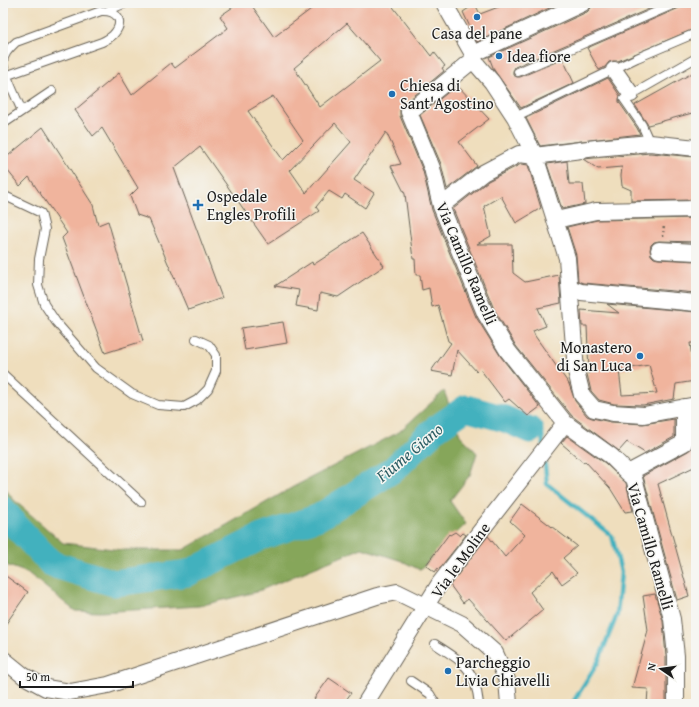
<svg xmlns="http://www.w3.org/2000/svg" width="699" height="707" font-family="'Gentium Book Plus',serif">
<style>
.forest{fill:#86a65a;stroke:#51613b}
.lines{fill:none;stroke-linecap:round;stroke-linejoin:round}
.stream{stroke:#43b1be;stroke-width:4.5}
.river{stroke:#43b1be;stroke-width:27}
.building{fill:#f0b49d;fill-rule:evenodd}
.lane-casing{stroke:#666054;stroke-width:10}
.street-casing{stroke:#666054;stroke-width:18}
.path{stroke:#666054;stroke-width:2.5;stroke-dasharray:1 3;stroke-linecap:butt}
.lane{stroke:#fff;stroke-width:8}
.street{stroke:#fff;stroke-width:16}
.poi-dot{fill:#1f6fb2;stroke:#f6f6f2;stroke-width:1.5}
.labels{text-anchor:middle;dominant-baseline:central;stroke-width:3;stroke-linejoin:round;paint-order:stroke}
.poi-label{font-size:16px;fill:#1c1c1c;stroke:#f6f6f2;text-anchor:start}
.street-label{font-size:16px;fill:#1c1c1c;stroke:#f6f6f2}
.water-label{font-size:17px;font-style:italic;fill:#2e5f65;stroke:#f6f6f2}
</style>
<rect width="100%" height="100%" fill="#f6f6f2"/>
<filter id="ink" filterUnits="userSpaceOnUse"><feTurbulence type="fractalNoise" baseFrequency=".025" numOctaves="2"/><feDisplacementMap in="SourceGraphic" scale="8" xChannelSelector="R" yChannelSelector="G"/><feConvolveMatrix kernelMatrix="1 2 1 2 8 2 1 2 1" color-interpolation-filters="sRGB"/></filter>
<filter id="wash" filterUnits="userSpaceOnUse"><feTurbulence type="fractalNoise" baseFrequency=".012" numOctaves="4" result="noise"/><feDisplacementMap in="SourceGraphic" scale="16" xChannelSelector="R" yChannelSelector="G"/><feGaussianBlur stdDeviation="0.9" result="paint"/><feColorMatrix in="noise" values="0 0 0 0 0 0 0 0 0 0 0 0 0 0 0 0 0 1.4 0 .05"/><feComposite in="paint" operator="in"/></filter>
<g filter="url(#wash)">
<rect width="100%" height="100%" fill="#efdebd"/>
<path class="forest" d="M 444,391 L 460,435 L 477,453 L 470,475 L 450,501 L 466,524 L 439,550 L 420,570 L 402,561 L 362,548 L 256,592 L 199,606 L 100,612 L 75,611 L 28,573 L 3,564 L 3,486 L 14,500 L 63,543 L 122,550 L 183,550 L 293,487 L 399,432 Z"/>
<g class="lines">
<path class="stream" d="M 530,430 L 542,434 L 543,444
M 544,456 L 547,484 L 612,536 L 621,572 L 617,615 L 598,662 L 572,704"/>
<path class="river" d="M 3,510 L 15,525 L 52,564 L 114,583 L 188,573 L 261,537 L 319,517 L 394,469 L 434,430 L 466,408 L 505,419 L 530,430"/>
</g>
<g id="blocks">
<path class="building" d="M 239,3 L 250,3 L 274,37 L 319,3 L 390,3 L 431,56 L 434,52 L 445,66 L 442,68 L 444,71 L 403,105 L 400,110 L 400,116 L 423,171 L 432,210 L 476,317 L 501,357 L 540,407 L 528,416 L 509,399 L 505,402 L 480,369 L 477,372 L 457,350 L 452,375 L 431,371 L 451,343 L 448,341 L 438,305 L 432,307 L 429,288 L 422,290 L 420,275 L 416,275 L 415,259 L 413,259 L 405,194 L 391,166 L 401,164 L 386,132 L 354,180 L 374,193 L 365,208 L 345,194 L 342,199 L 329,191 L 316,207 L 319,211 L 268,244 L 200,147 L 174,168 L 222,298 L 188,310 L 149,219 L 137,215 L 130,196 L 138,188 L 102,128 L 93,136 L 75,110 L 119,73 L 132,95 L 171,63 L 175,68 L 228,28 L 220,16 ZM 347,23 L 380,61 L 320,107 L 294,68 ZM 273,96 L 303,140 L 283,160 L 248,111 ZM 335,123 L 351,142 L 306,193 L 290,170 Z
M 500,3 L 560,3 L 477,42 L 463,12 L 475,4 L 480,14 L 501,6 Z
M 592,3 L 663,3 L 515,67 L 513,71 L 513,75 L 517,77 L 520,77 L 563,59 L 574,83 L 521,108 L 494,70 L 489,57 L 587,12 L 591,8 Z
M 682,3 L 696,3 L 696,28 L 618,61 L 613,61 L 609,62 L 605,67 L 599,70 L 587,48 L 679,8 Z
M 696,71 L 696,112 L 648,125 L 635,105 Z
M 608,78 L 620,96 L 619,99 L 619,102 L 637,128 L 640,134 L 540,146 L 526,118 Z
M 457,85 L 489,119 L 459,142 L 477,166 L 447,189 L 441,164 L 420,115 Z
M 43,127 L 93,205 L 98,225 L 108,221 L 143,341 L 105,353 L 62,238 L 67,233 L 29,177 L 20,186 L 3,165 L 3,160 Z
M 650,153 L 696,157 L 696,200 L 631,201 L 631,190 L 622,186 L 621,176 L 622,167 L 598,169 L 583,159 Z
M 567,161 L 569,184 L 583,184 L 585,204 L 562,209 L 547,164 Z
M 521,164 L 528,165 L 541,208 L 516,223 L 501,196 L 484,206 L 491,236 L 477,244 L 512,244 L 513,273 L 525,282 L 559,275 L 561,303 L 538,308 L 546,326 L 533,331 L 535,336 L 569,384 L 575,401 L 587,416 L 592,418 L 611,422 L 643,424 L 674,419 L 674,437 L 645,453 L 627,442 L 619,451 L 572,416 L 516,346 L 494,309 L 453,209 L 488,181 Z
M 696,218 L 696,242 L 659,241 L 654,242 L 651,245 L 650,250 L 651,255 L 654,258 L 658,259 L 696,261 L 696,293 L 583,283 L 578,281 L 576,255 L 567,227 L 597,220 Z
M 362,233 L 384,266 L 338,297 L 320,293 L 318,310 L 296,306 L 299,290 L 275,286 L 312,262 L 313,265 Z
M 607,304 L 696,312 L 696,343 L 690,343 L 695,381 L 676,384 L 674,399 L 643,405 L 614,404 L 599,400 L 591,391 L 587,374 L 589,373 L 587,326 L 582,326 L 581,310 L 619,313 ZM 649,365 L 657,393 L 622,395 L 619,370 Z
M 283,322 L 287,343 L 245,350 L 241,328 Z
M 694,415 L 696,415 L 696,466 L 658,484 L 689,596 L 677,600 L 643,476 L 688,451 L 692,448 L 694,443 Z
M 567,436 L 605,463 L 626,483 L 633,511 L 625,512 L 610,488 L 597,474 L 585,461 L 584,463 L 561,443 Z
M 522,504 L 577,546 L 563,558 L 577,573 L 562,584 L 553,571 L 530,592 L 543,610 L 506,641 L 468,599 L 463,603 L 450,585 L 488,536 L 505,557 L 525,535 L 510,521 Z
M 455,532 L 460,536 L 463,533 L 466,535 L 439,569 L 438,568 L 435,572 L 426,565 L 449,534 L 450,535 Z
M 3,574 L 28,592 L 3,628 Z
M 655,594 L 663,621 L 666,657 L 666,704 L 647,704 L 648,689 L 632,688 L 648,630 L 643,596 Z
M 329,678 L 351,693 L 343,704 L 320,704 L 314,699 Z"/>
</g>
</g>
<g filter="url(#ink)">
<use href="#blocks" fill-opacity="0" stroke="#666054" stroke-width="1"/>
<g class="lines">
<g class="lane-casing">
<path id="lane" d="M 109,10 L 126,3
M 518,72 L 677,3
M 8,75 L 102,42 C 106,40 110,38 113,35 C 125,22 118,10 101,11 L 16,42 C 10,48 3,54 3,63 C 4,72 18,102 22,111
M 515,117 L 637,58 L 696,33
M 3,124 L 52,91
M 650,143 L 642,125 L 624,99 L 696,58
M 3,195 L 41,213 L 45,229 L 39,259 L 38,285 L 44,304 L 56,322 L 96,368 L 132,394 L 158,405 L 184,407 L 197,400 L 208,389 L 216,371 L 216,355 L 209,345 L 196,339
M 3,374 L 141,502
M 435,644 C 464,663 475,668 479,704
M 411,681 L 430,694 L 436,704"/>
</g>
<g class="street-casing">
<path id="street" d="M 444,3 L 473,54 L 473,60 L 492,82 L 515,117 L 535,156 L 567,258 L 576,371 L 582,395 L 594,409 L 613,413 L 644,415 L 696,405
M 473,54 L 583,3
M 473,60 L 409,112 L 432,168 L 441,206 L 485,313 L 508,351 L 565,423 L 611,456 L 628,473 L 634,478 L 672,619 L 676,656 L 676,704
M 614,70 L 631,94
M 441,206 L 483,173 L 519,154 L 535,156 L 596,148 L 650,143 L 696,148
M 556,220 L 596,211 L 696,209
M 659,250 L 696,252
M 570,288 L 581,292 L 696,303
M 628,473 L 684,443 L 684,407
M 3,659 L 24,676 L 46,688 L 70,692 L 108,685 L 377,596 L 397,592 L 462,624 L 495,653 L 507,680 L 509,704
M 365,704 L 440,583 L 565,423"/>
</g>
<path class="path" d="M 663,236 L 664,225"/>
<use href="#lane" class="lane"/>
<use href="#street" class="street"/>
</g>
</g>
<g class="poi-dot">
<circle cx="477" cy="17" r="4"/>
<circle cx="499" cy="56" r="4"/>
<circle cx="392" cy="94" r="4"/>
<path d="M196 199h4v4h4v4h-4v4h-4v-4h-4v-4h4z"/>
<circle cx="640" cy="356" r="4"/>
<circle cx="448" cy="671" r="4"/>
</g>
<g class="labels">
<g class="poi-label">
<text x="477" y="33" text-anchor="middle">Casa del pane</text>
<text x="507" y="56">Idea fiore</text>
<text x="400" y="85">Chiesa di<tspan x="400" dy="18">Sant'Agostino</tspan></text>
<text x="207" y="196">Ospedale<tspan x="207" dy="18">Engles Profili</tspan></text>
<text x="632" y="347" text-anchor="end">Monastero<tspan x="632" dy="18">di San Luca</tspan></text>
<text x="456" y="662">Parcheggio<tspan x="456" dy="18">Livia Chiavelli</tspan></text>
</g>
<g class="street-label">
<text transform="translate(467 263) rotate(67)">Via Camillo Ramelli</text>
<text transform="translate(651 546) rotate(74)">Via Camillo Ramelli</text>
<text transform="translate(460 560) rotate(-54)">Via le Moline</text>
</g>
<g class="water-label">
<text transform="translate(409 452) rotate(-40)">Fiume Giano</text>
</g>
</g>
<rect width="699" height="707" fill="none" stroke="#f6f6f2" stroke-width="16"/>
<g transform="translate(661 669) rotate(283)" stroke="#f6f6f2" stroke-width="3" paint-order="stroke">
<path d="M0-3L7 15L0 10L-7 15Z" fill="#1c1c1c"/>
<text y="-6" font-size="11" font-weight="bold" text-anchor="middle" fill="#1c1c1c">N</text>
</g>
<path d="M20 681v6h113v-6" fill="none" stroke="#1c1c1c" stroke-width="2"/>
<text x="26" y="681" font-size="12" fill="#1c1c1c" stroke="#f6f6f2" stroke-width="3" paint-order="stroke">50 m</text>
</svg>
